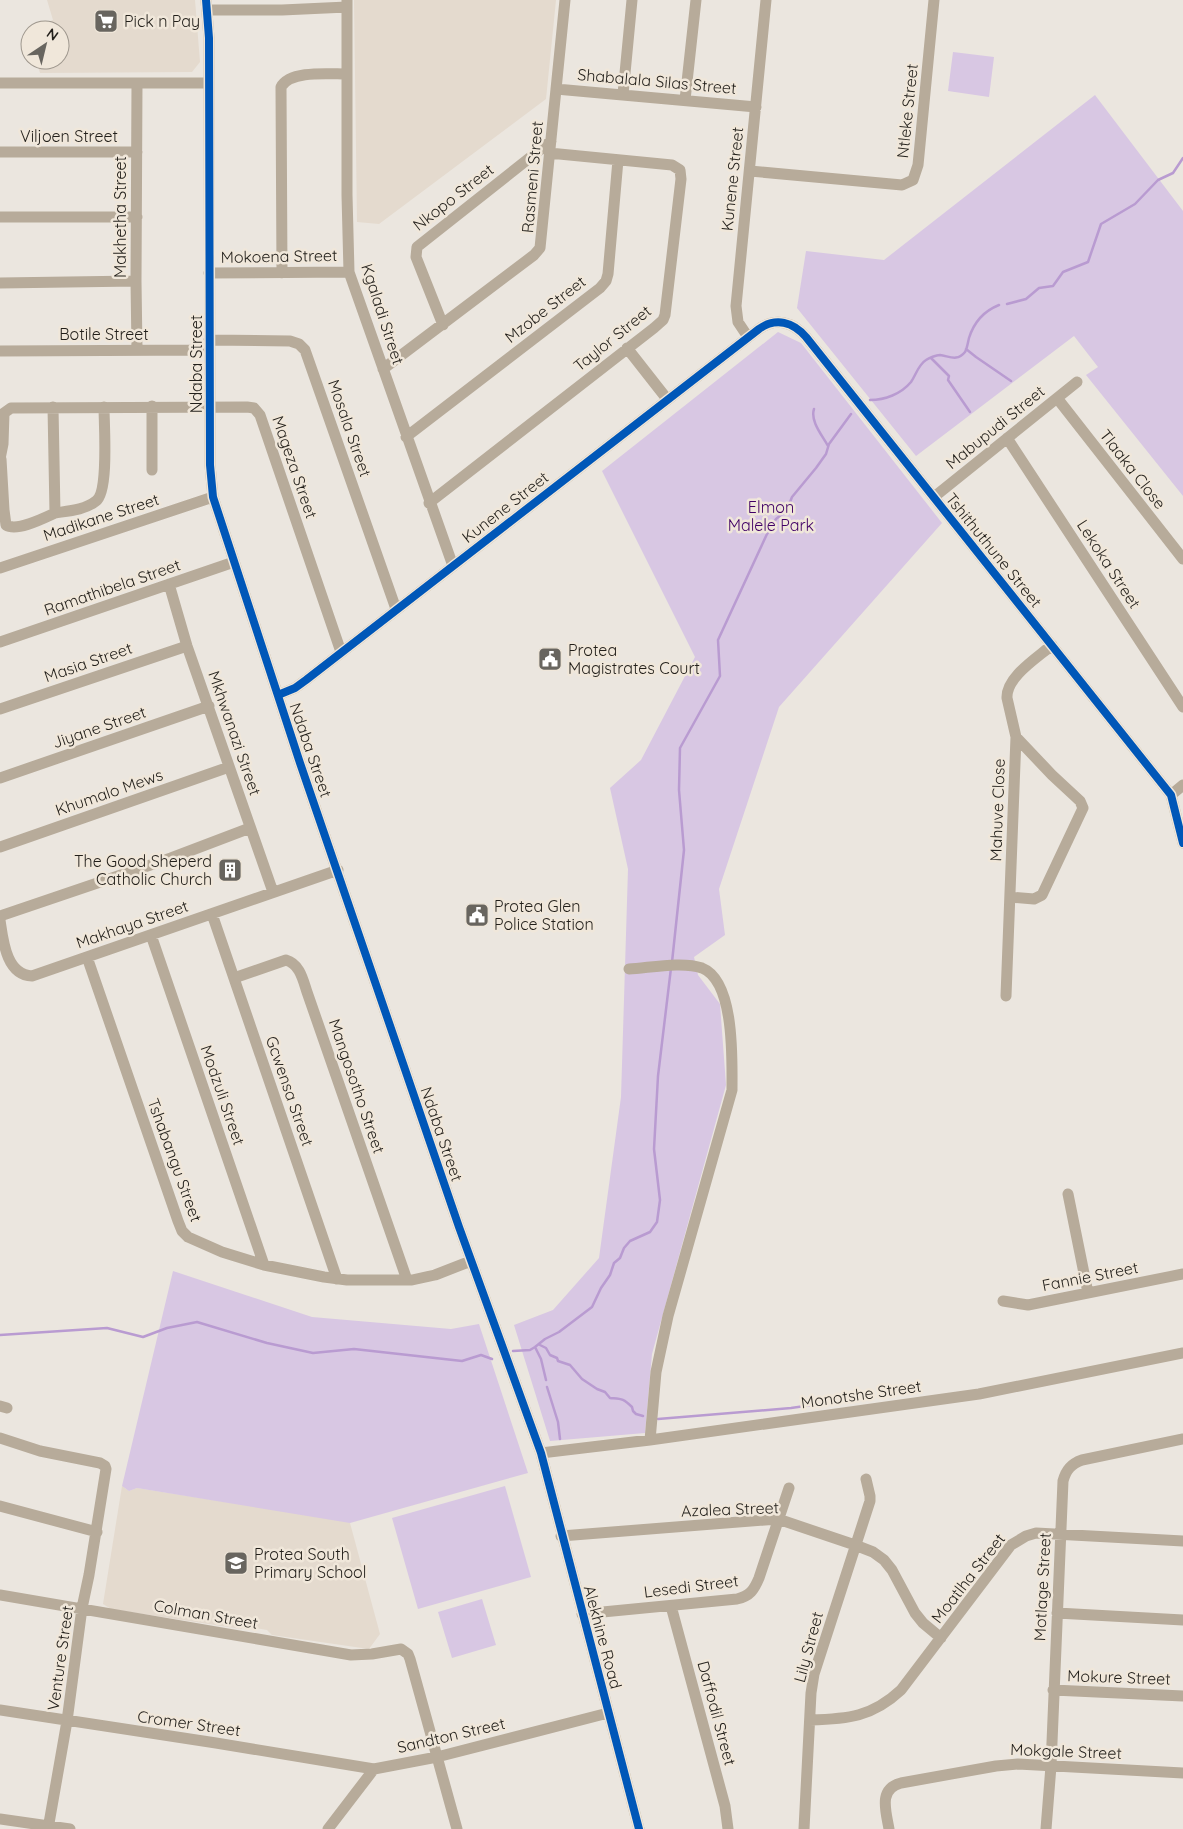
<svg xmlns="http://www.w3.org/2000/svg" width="1183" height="1829" font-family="Quicksand,sans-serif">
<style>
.built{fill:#e4dace}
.green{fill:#d8c7e3}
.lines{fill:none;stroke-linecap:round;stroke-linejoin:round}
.stream{stroke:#b99bd1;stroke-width:2.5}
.minor{stroke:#b7ab9a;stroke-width:11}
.cycleway-casing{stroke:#f0e7da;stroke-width:11}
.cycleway{stroke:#0057b8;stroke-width:8}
.labels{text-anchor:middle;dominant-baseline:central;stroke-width:5;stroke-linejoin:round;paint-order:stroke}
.poi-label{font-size:16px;fill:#221f1a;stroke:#f0e7da;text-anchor:start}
.street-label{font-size:16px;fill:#221f1a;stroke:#f0e7da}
.park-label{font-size:16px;fill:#400066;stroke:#f0e7da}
</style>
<rect width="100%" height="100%" fill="#ebe6df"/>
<path class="built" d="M 47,0 L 195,0 L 200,62 L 192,72 L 40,73 L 36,60 L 60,60 L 60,30 L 30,30 L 30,39 L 27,31 L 53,20 Z
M 354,0 L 556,0 L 546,99 L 379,224 L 357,222 Z
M 122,1486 L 129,1491 L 137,1488 L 347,1521 L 350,1523 L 380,1634 L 369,1649 L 272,1635 L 267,1630 L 245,1626 L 241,1629 L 111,1609 L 103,1604 Z"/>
<path class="green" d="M 953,52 L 994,57 L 989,97 L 948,91 Z
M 1095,95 L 1183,211 L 1183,496 L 1086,375 L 1098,367 L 1074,336 L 916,456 L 797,308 L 806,251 L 884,260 Z
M 778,332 L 801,343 L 942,523 L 779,707 L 719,889 L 725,935 L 694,957 L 698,975 L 720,1004 L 726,1085 L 652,1354 L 645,1433 L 550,1441 L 514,1325 L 553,1310 L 599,1258 L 621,1097 L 628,869 L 610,788 L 641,760 L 695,657 L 602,471 Z
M 173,1271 L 312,1317 L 451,1329 L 479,1324 L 528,1473 L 350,1523 L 137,1488 L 129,1491 L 122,1486 Z
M 505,1486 L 531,1577 L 418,1609 L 392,1518 Z
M 482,1599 L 496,1645 L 452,1658 L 438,1612 Z"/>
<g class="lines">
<path class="stream" d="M 1007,304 L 1026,299 L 1039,288 L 1053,286 L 1063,272 L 1088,262 L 1101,224 L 1135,204 L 1158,180 L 1173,173 L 1183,158
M 966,349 L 976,357 L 1011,381
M 931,358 L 949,376 L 948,380 L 970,412
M 870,400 C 885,400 901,394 911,382 C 916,375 918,365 926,360 C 929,358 936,355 940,355 C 949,356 957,362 965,352 C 967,349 968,342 969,338 C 974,322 984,311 999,305
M 814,409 C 810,421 822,435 828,446
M 672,962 L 684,850 L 679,790 L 680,748 L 720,676 L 718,640 L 767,534 L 776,519 L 787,510 L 792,497 L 816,468 L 826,454 L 829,444 L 851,414
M 0,1335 L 107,1328 L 143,1337 L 167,1328 L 197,1322 L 267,1343 L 313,1353 L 354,1349 L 462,1361 L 481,1355 L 492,1359
M 540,1345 L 546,1348 L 550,1355 L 557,1358 L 558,1361 L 570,1365 L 582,1379 L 597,1389 L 605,1392 L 610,1398 C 621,1399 623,1398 632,1407 L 633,1411 L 636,1414 L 643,1416
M 535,1347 L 541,1359 L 546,1380
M 513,1351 L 530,1350 L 535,1347 L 545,1339 L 559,1332 L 592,1307 L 601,1288 L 610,1275 L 614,1263 L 620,1258 L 624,1248 L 630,1241 L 650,1232 L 657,1222 L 660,1200 L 654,1149 L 658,1076 L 671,968
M 547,1387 L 558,1422 L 560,1439
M 658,1419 L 791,1408 L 861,1398"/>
<path class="minor" d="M 206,0 L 209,38 L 210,465 L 213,497 L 300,763 L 459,1227 L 541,1453 L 639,1829
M 347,0 L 347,195 L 349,272 L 453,566
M 208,10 L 282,10 L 347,7
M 0,83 L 209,83
M 137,83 L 136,281 L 137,350
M 556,89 L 756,107
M 623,94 L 632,0
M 685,100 L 696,0
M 0,152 L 137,152
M 750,171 L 902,185 L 913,180 L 918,165 L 934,0
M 0,217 L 137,217
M 209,273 L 349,272
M 282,273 L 281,87 C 290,70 329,74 346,74
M 0,283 L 136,281
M 443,325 L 416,257 L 417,247 L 551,141
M 748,337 L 738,322 L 736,306 L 766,0
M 209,340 L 290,341 L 299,344 L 305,350 L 396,609
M 627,348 L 667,399
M 0,351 L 209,350
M 383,369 L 534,255 L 540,248 L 565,0
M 1057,398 L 1183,559
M 152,406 L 152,470
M 406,437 L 600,288 L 606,281 L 608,274 L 618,160
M 1007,438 L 1183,707
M 0,459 L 3,444 L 4,413 L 11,408 L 247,407 L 254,408 L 260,415 L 341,652
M 1,459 L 4,510 L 6,525 C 17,532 44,518 55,513 L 53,407
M 934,497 L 1077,382
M 429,503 L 654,328 L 663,320 L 665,315 L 681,179 L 680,170 L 672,165 L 549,153
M 55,513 C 68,511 85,510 96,501 C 109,492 104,425 104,407
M 0,568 L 213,497
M 169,584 L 187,646 L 273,892
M 0,642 L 234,562
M 278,695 L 295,688 L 306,680 L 759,329 C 776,317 793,322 806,337 L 1171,795 L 1183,843
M 0,709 L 187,646
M 0,778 L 209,706
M 1171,795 L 1183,785
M 0,847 L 229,767
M 1010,897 L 1034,899 L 1042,895 L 1083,808 L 1080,801 L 1052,775 L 1016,737
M 212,914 L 337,1279
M 0,916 L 171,858 L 250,828
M 0,920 C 3,940 6,975 32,976 L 338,870
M 151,935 L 264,1265
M 87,957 L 178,1221 L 182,1231 L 188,1237 L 222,1252 L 264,1265 L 324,1277 L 347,1280 L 412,1280 L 435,1275 L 471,1261
M 629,969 C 649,968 682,961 702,968 C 735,981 732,1060 732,1090 L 668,1316 L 656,1372 L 650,1440
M 234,978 L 286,960 C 300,964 303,980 307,992 L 407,1280
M 1006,996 L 1016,737 L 1007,698 C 1006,677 1037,658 1052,645
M 1068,1194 L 1088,1293
M 1003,1301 L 1028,1305 L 1183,1274
M 0,1406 L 7,1408
M 0,1438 L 40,1451 L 100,1463 L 105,1466 L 106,1469 L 89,1575 L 82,1608 L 67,1721 L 48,1829
M 541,1453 L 650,1440 L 979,1394 L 1183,1353
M 0,1506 L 97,1532
M 561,1536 L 778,1519 L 855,1545 L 873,1552 L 884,1560 L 892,1570 L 915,1613 L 923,1623 L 941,1638
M 0,1595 L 351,1655 L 372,1654 L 401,1649 L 408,1654 L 410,1659 L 457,1829
M 671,1606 L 725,1806 L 728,1829
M 1057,1613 L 1183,1620
M 582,1614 L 737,1599 C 750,1596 754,1590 759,1578 L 789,1488
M 1053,1690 L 1183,1696
M 0,1710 L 216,1743 L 374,1769 L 437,1757 L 608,1713
M 810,1720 C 848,1719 872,1717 901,1690 L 1011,1545 L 1026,1536 L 1036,1533 L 1183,1541
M 0,1819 L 70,1829
M 328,1829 L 374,1769
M 804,1829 L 811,1693 L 814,1674 L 870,1501 L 870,1496 L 866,1479
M 889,1829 C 886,1811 878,1789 901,1783 L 996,1766 L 1018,1764 L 1183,1773
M 1046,1829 L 1051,1766 L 1063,1481 C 1066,1470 1071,1464 1082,1460 L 1183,1439"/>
<g class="cycleway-casing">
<path id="cycleway" d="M 206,0 L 209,38 L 210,465 L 213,497 L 300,763 L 459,1227 L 541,1453 L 639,1829
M 278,695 L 295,688 L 306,680 L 759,329 C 776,317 793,322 806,337 L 1171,795 L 1183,843"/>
</g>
<use href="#cycleway" class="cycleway"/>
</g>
<defs>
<g id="supermarket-square" transform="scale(1.25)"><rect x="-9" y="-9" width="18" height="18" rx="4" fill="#68655f" stroke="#f0e7da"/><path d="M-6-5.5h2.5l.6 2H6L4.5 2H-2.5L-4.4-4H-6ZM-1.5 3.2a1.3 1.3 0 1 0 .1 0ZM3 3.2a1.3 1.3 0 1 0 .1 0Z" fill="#fff"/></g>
<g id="civic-square" transform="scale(1.25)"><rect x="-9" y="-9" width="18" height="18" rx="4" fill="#68655f" stroke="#f0e7da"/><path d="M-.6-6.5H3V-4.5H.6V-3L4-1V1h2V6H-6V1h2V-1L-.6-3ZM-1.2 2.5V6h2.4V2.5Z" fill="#fff"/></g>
<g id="building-square" transform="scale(1.25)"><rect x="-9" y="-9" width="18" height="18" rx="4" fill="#68655f" stroke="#f0e7da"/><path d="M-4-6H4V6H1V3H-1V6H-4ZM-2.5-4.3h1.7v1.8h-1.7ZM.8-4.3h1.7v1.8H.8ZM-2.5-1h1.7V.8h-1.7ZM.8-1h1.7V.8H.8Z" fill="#fff"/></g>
<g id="school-square" transform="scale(1.25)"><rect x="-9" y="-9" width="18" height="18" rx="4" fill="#68655f" stroke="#f0e7da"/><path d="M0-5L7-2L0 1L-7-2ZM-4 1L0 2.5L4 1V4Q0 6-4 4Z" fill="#fff"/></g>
</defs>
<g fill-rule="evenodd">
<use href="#supermarket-square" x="106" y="21"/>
<use href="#civic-square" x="550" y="659"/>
<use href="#building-square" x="230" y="870"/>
<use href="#civic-square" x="477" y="915"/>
<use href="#school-square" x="236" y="1563"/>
</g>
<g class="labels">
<g class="poi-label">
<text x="124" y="21">Pick n Pay</text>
<text x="568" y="650">Protea<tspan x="568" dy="18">Magistrates Court</tspan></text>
<text x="212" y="861" text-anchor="end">The Good Sheperd<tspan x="212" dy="18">Catholic Church</tspan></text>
<text x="494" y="906">Protea Glen<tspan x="494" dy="18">Police Station</tspan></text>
<text x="254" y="1554">Protea South<tspan x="254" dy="18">Primary School</tspan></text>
</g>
<g class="street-label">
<text transform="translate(657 81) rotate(5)">Shabalala Silas Street</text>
<text transform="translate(907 111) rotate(-84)">Ntleke Street</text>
<text x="69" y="136">Viljoen Street</text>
<text transform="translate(532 177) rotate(-85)">Rasmeni Street</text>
<text transform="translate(732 179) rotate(-84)">Kunene Street</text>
<text transform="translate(453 197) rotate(-38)">Nkopo Street</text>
<text transform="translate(120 217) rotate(-90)">Makhetha Street</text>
<text transform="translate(279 256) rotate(-1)">Mokoena Street</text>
<text transform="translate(545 309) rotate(-38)">Mzobe Street</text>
<text transform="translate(383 314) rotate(72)">Kgaladi Street</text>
<text x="104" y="334">Botile Street</text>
<text transform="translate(612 338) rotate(-39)">Taylor Street</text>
<text transform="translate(196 364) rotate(-90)">Ndaba Street</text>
<text transform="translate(995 427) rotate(-39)">Mabupudi Street</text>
<text transform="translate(350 428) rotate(71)">Mosala Street</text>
<text transform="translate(295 467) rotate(71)">Mageza Street</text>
<text transform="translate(1133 469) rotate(52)">Tlaaka Close</text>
<text transform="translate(505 507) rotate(-38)">Kunene Street</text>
<text transform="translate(101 517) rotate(-18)">Madikane Street</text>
<text transform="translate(994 550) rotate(51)">Tshithuthune Street</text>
<text transform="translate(1109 564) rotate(57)">Lekoka Street</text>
<text transform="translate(112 587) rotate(-19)">Ramathibela Street</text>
<text transform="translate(88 662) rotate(-19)">Masia Street</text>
<text transform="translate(99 727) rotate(-19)">Jiyane Street</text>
<text transform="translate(235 733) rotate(71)">Mkhwanazi Street</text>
<text transform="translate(311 750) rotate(71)">Ndaba Street</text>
<text transform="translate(109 792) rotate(-19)">Khumalo Mews</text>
<text transform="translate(997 810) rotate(-88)">Mahuve Close</text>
<text transform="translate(132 924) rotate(-19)">Makhaya Street</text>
<text transform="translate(357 1086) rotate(71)">Mangosotho Street</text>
<text transform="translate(290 1091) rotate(71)">Gcwensa Street</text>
<text transform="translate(223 1095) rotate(71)">Modzuli Street</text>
<text transform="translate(442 1134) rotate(71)">Ndaba Street</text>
<text transform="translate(175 1160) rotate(70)">Tshabangu Street</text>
<text transform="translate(1090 1276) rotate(-11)">Fannie Street</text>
<text transform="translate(861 1394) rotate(-8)">Monotshe Street</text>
<text transform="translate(730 1509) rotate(-2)">Azalea Street</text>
<text transform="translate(968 1578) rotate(-52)">Moatlha Street</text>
<text transform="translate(691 1586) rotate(-7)">Lesedi Street</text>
<text transform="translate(1042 1587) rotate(-87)">Motlage Street</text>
<text transform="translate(206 1614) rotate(10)">Colman Street</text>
<text transform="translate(603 1637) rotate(75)">Alekhine Road</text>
<text transform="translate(808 1647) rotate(-75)">Lily Street</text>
<text transform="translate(60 1658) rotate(-82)">Venture Street</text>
<text transform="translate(1119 1677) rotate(2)">Mokure Street</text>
<text transform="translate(717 1713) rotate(75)">Daffodil Street</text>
<text transform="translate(189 1723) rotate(8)">Cromer Street</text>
<text transform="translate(451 1735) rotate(-13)">Sandton Street</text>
<text transform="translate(1066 1751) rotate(2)">Mokgale Street</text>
</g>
<g class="park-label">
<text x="771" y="507">Elmon<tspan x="771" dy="18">Malele Park</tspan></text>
</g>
</g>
<g transform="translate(45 45) rotate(35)"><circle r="24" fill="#f0e7da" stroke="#9e978d"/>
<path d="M0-4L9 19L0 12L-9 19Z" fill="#68655f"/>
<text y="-8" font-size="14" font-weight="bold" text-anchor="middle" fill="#221f1a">N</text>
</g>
</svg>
